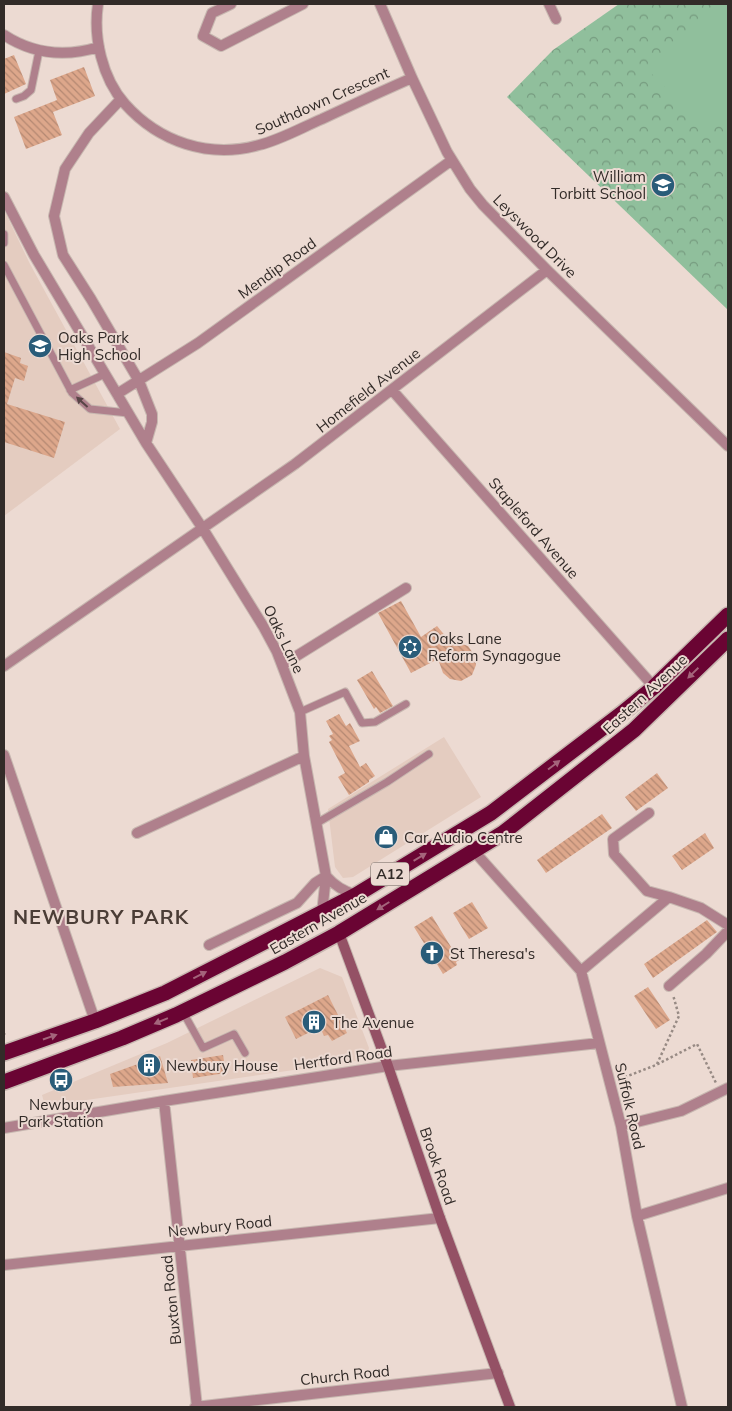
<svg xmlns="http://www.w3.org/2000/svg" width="732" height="1411" font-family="Mulish,sans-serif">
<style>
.built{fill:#e4ccc0}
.park{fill:url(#park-crowns)}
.pitch{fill:#90bf9c}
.building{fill:url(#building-back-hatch)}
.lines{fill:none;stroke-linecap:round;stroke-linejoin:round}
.lane-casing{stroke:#c7b7b0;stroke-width:9}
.street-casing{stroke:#c7b7b0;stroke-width:12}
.secondary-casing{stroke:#c7b7b0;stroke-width:12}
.highway-casing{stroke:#c7b7b0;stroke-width:18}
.path{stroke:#978a84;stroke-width:2.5;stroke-dasharray:2.5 2.5;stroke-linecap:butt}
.lane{stroke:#af808c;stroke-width:7}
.street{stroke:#af808c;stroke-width:10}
.secondary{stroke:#945165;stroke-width:10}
.highway{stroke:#6a0433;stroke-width:15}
.oneway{fill:#584446}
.oneway2{fill:#a4647b}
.labels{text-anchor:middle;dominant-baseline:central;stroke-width:4;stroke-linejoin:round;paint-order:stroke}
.shield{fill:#ecdad2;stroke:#6a605b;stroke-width:1}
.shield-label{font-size:14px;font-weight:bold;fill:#322b28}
.street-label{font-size:15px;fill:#322b28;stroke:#ecdad2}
.poi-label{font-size:15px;fill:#322b28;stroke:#ecdad2;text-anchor:start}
.district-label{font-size:20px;font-weight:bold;letter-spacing:1px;fill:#4b3d36;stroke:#ecdad2}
</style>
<defs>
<pattern id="park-crowns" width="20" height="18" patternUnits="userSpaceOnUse" patternTransform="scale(1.25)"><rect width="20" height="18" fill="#90bf9c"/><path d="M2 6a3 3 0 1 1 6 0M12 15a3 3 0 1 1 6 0" fill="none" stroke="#769b7f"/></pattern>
<pattern id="building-back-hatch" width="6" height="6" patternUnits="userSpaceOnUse" patternTransform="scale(1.25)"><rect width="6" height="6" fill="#dda78b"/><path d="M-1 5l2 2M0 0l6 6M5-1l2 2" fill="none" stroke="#b48872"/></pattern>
</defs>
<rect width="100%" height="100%" fill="#ecdad2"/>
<path class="built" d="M 4,210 L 30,264 L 120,429 L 4,516 Z
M 444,737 L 481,797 L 353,877 L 343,878 L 335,867 L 328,809 Z
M 320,968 L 342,977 L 369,1048 L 367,1055 L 356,1061 L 45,1106 L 42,1095 L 167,1043 Z"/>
<path class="park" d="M 619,4 L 728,4 L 728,310 L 507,97 L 553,50 Z"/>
<path class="pitch" d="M 714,4 L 728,4 L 728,107 L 706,129 L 646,68 Z"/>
<path class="building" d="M 14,55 L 26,84 L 4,94 L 4,59 Z
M 84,67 L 95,96 L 53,112 L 62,135 L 26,149 L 14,117 L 57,100 L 50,80 Z
M 4,352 L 21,358 L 20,363 L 28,366 L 24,381 L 15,378 L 7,404 L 65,422 L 54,458 L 4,442 Z
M 401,601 L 421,637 L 437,626 L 452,644 L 459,643 L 468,646 L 475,656 L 476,665 L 472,675 L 461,681 L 450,679 L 443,673 L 438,659 L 411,673 L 378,613 Z
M 372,671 L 393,706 L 380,713 L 376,707 L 374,709 L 357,680 Z
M 339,714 L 346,726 L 350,723 L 360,741 L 349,746 L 360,767 L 366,763 L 375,776 L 369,780 L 369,782 L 349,795 L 338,777 L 345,773 L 329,742 L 332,740 L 329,736 L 333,734 L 326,721 Z
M 657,773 L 668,788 L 636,811 L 625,797 Z
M 602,814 L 612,828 L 546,873 L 537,860 Z
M 387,829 L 395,842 L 386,847 L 378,834 Z
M 705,833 L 714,848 L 682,870 L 672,856 Z
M 472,902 L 488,928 L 469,939 L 453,913 Z
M 432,916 L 459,960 L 456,962 L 457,965 L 443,974 L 414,927 Z
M 707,920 L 717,932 L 653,978 L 644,964 Z
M 648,987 L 670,1020 L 656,1029 L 634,996 Z
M 328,995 L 347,1033 L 332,1041 L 328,1035 L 324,1036 L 320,1027 L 296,1039 L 285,1017 Z
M 223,1055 L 226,1073 L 193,1078 L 191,1060 Z
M 160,1056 L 168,1083 L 113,1087 L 110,1074 Z"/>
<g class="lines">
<g class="lane-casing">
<path id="lane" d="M 16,99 L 24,96 L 31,90 L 39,51
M 4,234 L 4,243
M 4,265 L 72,393 L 90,409 L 128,413
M 70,390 L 105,374
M 300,712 L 345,692 L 362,723 L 375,722 L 406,704
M 317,823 L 387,782 L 429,754
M 183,1012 L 203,1048 L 234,1034 L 245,1053"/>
</g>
<g class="street-casing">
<path id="street" d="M 98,4 C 93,37 102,78 125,104 C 159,142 209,159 259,145 C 280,140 301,128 322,119 C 352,105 382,91 412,78
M 231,4 L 212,13 L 203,36 L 221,46 L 303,4
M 380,4 L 412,78 L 447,152 L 470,189 L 483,205 L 547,270 L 728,446
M 549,4 L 556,19
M 4,35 C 33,54 66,57 99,47
M 121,99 L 89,133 L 65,169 L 54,216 L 63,255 L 91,299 L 139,381 L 152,414 L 152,422 L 146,443
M 4,197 L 34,255 L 117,394 L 146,443 L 203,529 L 263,626 L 277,652 L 300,712 L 304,756 L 326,876 L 322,913
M 392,390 L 654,687
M 117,394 L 198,343 L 452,160
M 282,665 L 406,588
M 4,666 L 295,464 L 547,270
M 4,755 L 95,1021
M 649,813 L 613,839 L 614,854 L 647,891 L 669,897 L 701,908 L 728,925
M 137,833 L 304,756
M 473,850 L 581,971 L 621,1126 L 637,1216 L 682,1407
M 326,876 C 335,886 343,891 356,895
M 209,945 L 297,903 L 315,883 L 326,876
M 581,971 L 669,897
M 669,986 L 706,954 L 728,931
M 164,1101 L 197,1407
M 621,1126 L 681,1111 L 728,1088
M 4,1128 L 164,1101 L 388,1066 L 599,1043
M 637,1216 L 728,1188
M 4,1265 L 440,1218
M 195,1407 L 498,1373"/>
</g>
<g class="secondary-casing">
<path id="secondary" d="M 339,933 L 388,1066 L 440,1218 L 510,1407"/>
</g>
<g class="highway-casing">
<path id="highway" d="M 4,1053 L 95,1021 L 165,993 L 356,895 L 491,813 L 621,714 L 654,687 L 728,615
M 4,1082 L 122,1038 L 176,1015 L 285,962 L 339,933 L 503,833 L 634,730 L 728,639"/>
</g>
<path class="path" d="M 4,1034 L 5,1033
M 657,1064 L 679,1016 L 673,995
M 620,1079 L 656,1065 L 697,1044 L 716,1083"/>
<use href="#lane" class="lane"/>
<use href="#street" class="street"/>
<use href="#secondary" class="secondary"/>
<use href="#highway" class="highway"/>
</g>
<defs><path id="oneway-solid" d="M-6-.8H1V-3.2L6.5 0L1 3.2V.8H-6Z" transform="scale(1.25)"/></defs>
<use class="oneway" href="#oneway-solid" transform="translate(82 402) rotate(-138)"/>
<g class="oneway2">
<use href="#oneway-solid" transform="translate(693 673) rotate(136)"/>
<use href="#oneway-solid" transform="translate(554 765) rotate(-37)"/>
<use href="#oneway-solid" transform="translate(420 857) rotate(-31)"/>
<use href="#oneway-solid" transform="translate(383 906) rotate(148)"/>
<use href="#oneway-solid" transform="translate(200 975) rotate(-27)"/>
<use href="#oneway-solid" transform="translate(161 1021) rotate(157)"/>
<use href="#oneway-solid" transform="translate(50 1037) rotate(-19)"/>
</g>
<defs>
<g id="school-disc" transform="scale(1.25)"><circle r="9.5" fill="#295c79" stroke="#ecdad2"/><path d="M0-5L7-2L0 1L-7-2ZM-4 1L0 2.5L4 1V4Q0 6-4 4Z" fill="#fff"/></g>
<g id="synagogue-disc" transform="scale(1.25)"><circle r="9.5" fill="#295c79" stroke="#ecdad2"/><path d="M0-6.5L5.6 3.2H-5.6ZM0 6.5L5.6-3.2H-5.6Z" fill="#fff"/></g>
<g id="shop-disc" transform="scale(1.25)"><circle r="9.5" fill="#295c79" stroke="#ecdad2"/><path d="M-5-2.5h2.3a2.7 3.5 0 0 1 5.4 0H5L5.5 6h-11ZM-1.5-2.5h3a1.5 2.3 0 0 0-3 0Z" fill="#fff"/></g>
<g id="church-disc" transform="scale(1.25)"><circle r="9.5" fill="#295c79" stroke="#ecdad2"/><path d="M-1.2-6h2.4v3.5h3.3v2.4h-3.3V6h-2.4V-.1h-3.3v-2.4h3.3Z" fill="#fff"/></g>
<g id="building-disc" transform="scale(1.25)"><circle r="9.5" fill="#295c79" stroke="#ecdad2"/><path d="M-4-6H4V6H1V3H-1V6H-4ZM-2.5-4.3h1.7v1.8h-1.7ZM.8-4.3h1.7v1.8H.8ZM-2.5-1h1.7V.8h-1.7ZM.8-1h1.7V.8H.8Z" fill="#fff"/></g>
<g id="bus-disc" transform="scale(1.25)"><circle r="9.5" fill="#295c79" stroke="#ecdad2"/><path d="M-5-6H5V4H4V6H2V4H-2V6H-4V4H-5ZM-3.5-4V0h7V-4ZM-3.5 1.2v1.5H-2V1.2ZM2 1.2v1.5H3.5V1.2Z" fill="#fff"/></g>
</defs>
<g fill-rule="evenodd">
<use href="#school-disc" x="663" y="185"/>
<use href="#school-disc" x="40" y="346"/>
<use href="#synagogue-disc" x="410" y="647"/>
<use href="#shop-disc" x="386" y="837"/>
<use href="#church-disc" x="432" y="953"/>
<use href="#building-disc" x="314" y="1022"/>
<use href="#building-disc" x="149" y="1065"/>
<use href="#bus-disc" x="61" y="1080"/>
</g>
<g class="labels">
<rect class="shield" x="371" y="862.5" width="38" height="23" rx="4"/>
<g class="shield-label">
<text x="390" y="874">A12</text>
</g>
<g class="street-label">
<text transform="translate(322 101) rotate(-24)">Southdown Crescent</text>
<text transform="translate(535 236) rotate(45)">Leyswood Drive</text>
<text transform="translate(277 268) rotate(-36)">Mendip Road</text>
<text transform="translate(368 390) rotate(-38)">Homefield Avenue</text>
<text transform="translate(534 528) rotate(49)">Stapleford Avenue</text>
<text transform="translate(284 639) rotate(64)">Oaks Lane</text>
<text transform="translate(645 694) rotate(-43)">Eastern Avenue</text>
<text transform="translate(318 923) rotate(-30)">Eastern Avenue</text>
<text transform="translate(343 1058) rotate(-8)">Hertford Road</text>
<text transform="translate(630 1106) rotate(77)">Suffolk Road</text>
<text transform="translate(438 1166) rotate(71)">Brook Road</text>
<text transform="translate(220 1226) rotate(-6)">Newbury Road</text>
<text transform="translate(171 1300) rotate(-96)">Buxton Road</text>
<text transform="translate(345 1375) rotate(-6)">Church Road</text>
</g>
<g class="poi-label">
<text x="646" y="176" text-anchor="end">William<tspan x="646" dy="17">Torbitt School</tspan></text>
<text x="58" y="337">Oaks Park<tspan x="58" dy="17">High School</tspan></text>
<text x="428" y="638">Oaks Lane<tspan x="428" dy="17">Reform Synagogue</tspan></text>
<text x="404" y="837">Car Audio Centre</text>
<text x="450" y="953">St Theresa's</text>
<text x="332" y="1022">The Avenue</text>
<text x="166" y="1065">Newbury House</text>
<text x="61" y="1104" text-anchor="middle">Newbury<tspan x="61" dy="17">Park Station</tspan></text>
</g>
<g class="district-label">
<text x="101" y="916">NEWBURY PARK</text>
</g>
</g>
<rect width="732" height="1411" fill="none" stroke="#322b28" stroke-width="10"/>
</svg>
